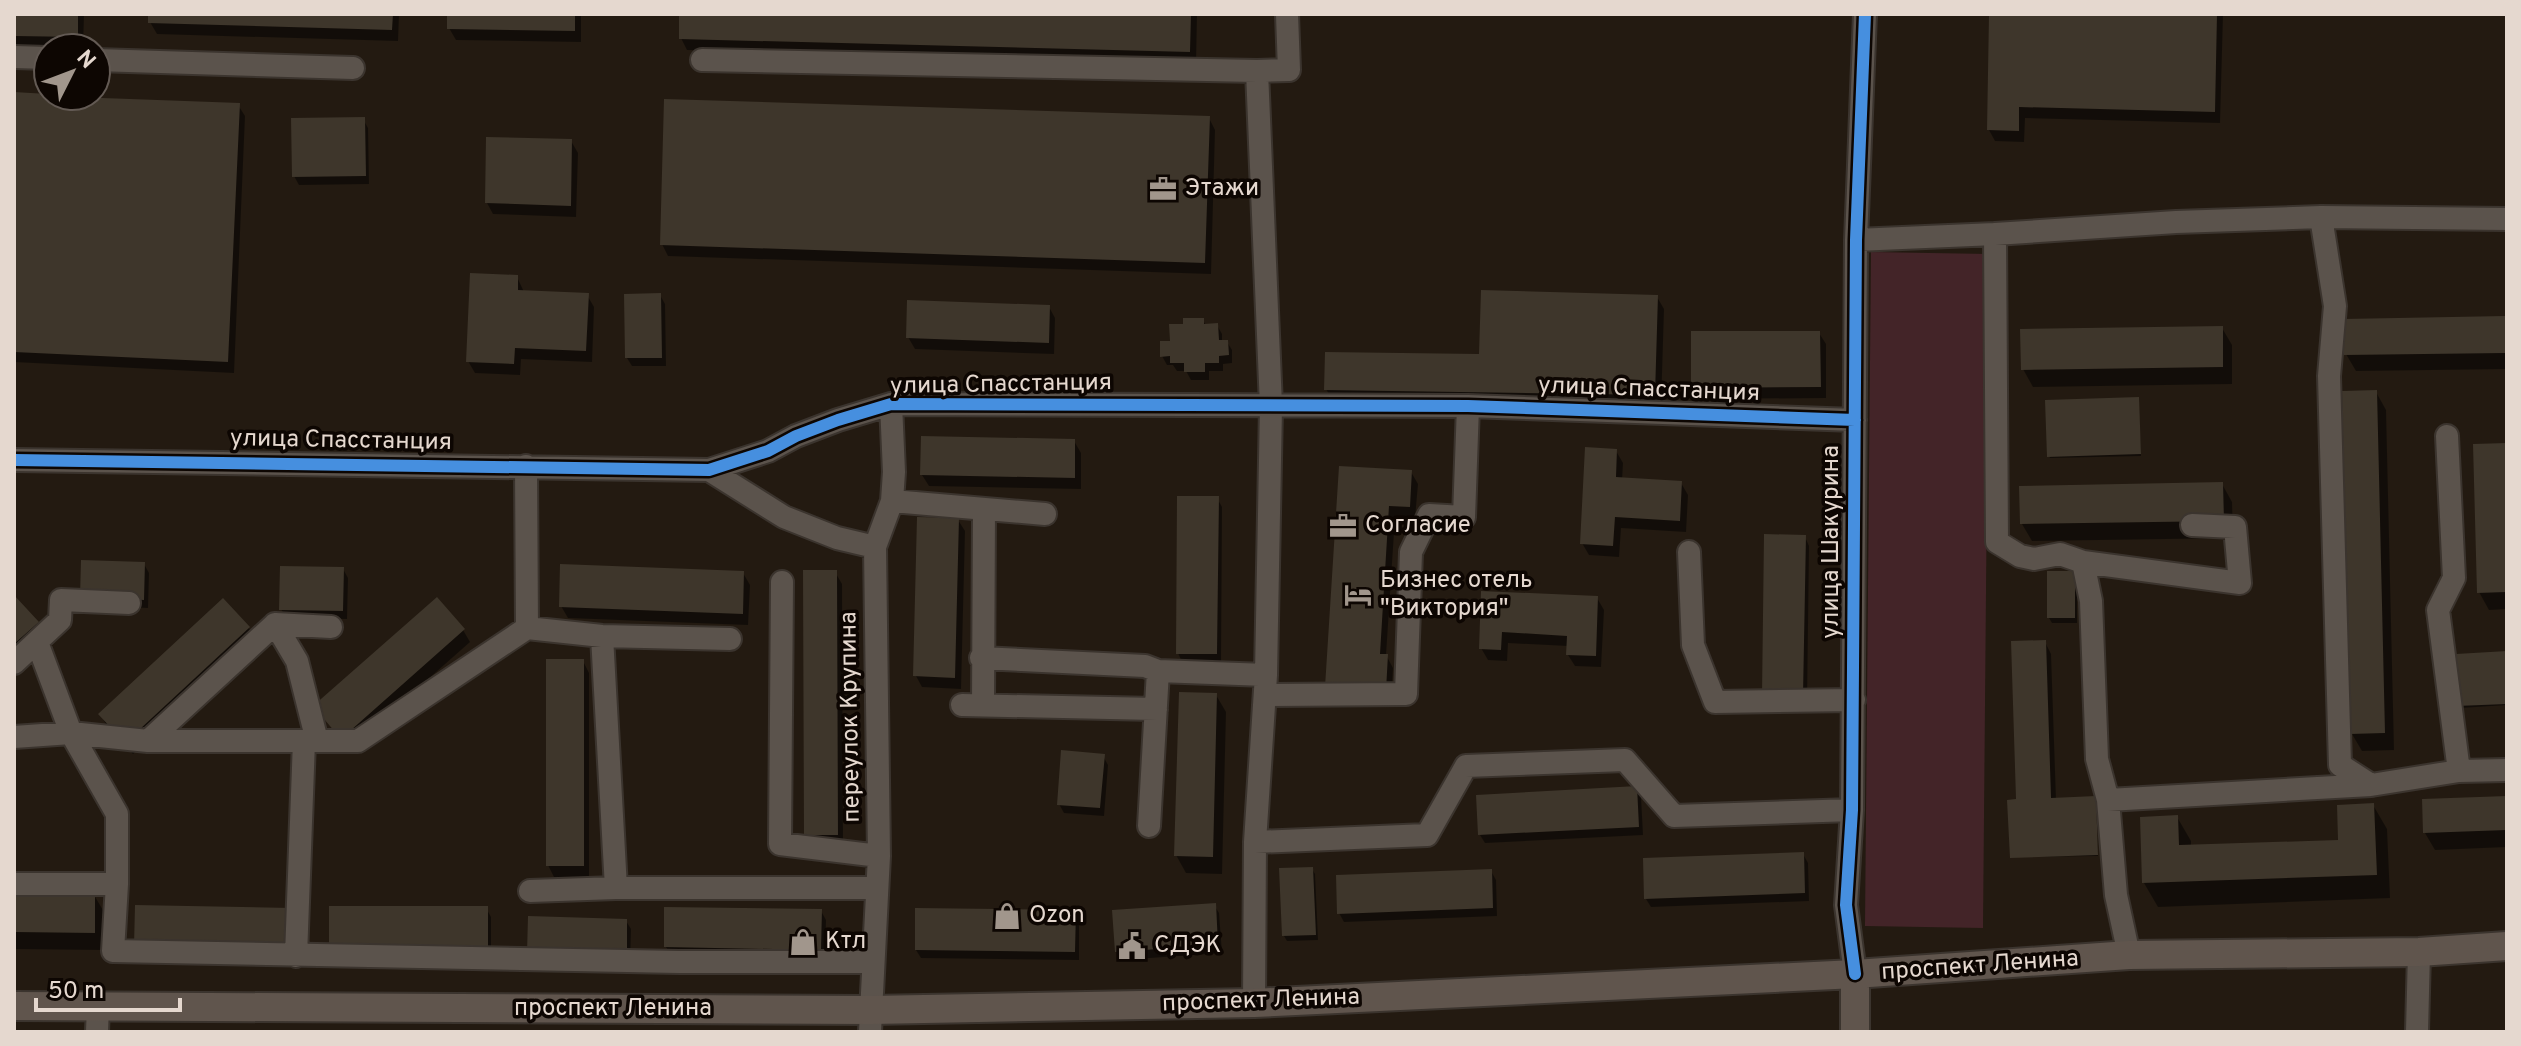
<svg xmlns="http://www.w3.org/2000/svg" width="2521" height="1046" font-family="Overpass,sans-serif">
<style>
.green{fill:#432428}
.shadow{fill:#0007}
.building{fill:#3e362b}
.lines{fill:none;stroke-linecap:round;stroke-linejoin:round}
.minor-casing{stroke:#3b342e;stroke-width:26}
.major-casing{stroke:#3b342e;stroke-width:32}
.minor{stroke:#5b534c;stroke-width:22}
.major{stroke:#60554d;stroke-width:28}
.cycleway-casing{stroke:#0d0602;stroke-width:17}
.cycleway{stroke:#468fdf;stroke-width:12}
.labels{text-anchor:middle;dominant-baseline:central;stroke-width:7;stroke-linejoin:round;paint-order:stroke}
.poi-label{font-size:24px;fill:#e5d8cf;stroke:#0d0602;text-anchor:start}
.street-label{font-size:24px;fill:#e5d8cf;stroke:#0d0602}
</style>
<rect width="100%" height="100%" fill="#231a11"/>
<path class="green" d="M 1871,252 L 1989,254 L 1983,928 L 1865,926 Z"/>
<path class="shadow" d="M 14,14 L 84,14 L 83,48 L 14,47 Z
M 150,14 L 399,14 L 398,41 L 157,34 L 150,22 Z
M 449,14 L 581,14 L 581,42 L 456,40 L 449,28 Z
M 681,14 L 1197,14 L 1196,63 L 687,50 L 681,38 Z
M 1991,14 L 2223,14 L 2220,123 L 2025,118 L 2024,142 L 1995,141 L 1989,130 Z
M 14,94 L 238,105 L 245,116 L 234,373 L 14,362 Z
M 1209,118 L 1215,130 L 1211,274 L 668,256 L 662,244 Z
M 363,119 L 368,128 L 369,184 L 299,185 L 294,176 Z
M 571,141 L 578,153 L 576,217 L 493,214 L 487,203 Z
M 517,277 L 524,292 L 587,295 L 594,307 L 592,362 L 521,359 L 520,375 L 475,373 L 468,361 Z
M 660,295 L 665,304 L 666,366 L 632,366 L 627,358 Z
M 1657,297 L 1664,309 L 1661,406 L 1333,401 L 1326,389 L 1481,356 Z
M 1049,307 L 1055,318 L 1054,354 L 915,349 L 908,337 Z
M 2504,318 L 2507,324 L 2507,369 L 2356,371 L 2346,354 Z
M 1203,320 L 1206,326 L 1217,325 L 1222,334 L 1222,342 L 1227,342 L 1232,350 L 1232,363 L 1223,364 L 1223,371 L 1209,371 L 1209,380 L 1191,380 L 1186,371 L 1177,371 L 1173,365 L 1167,365 L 1162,356 L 1172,343 Z
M 2222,328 L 2232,345 L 2232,384 L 2033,387 L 2023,369 Z
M 1819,333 L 1826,344 L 1826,398 L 1700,399 L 1693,388 Z
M 2376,392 L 2386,410 L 2394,750 L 2362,751 L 2352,734 Z
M 2138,399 L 2141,456 L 2050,458 L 2049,456 Z
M 1074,441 L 1081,453 L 1081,489 L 929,486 L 922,475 Z
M 2507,445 L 2507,609 L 2489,610 L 2479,592 Z
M 1616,451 L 1623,463 L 1622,480 L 1681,483 L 1688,495 L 1686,532 L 1621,528 L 1619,557 L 1589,555 L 1582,543 Z
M 1341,468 L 1411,472 L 1418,484 L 1415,518 L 1395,517 L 1386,655 L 1393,668 L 1391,702 L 1334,698 Z
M 2222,484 L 2232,502 L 2233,538 L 2032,541 L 2022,524 Z
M 1217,498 L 1222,507 L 1221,662 L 1182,662 L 1178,653 Z
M 958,520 L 965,531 L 961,689 L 922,687 L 916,676 Z
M 1805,537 L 1809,546 L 1807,704 L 1769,703 Z
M 144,564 L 149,573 L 148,608 L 87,605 Z
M 343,569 L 348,578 L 347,619 L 286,618 L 281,609 Z
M 835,572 L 842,584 L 843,846 L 813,846 L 806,835 Z
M 743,573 L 750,585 L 748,625 L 568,618 L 561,606 Z
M 2074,573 L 2077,579 L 2077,623 L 2052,623 L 2049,618 Z
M 1483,593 L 1597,598 L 1604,610 L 1601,667 L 1575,666 L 1568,655 L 1568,646 L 1508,643 L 1507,661 L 1488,660 L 1481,648 Z
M 14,598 L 37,623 L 44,634 L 14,662 Z
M 249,628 L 255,640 L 133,754 L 107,726 L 100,714 Z
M 463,630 L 470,642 L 349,749 L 316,707 Z
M 2045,642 L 2051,654 L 2056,800 L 2096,800 L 2098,856 L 2012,857 Z
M 2507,653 L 2507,705 L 2460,708 Z
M 583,661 L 589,673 L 589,877 L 554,877 L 548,865 Z
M 1216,695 L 1226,712 L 1222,874 L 1186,873 L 1176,855 Z
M 1103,756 L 1108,765 L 1104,816 L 1064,813 L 1059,804 Z
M 1636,788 L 1641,797 L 1643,835 L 1485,843 L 1480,835 Z
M 2507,798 L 2507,847 L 2435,850 L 2425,833 Z
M 2373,805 L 2387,829 L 2390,898 L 2158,907 L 2144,883 L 2177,817 L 2191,841 L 2191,847 L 2340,842 Z
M 1803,854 L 1808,863 L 1809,901 L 1651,907 L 1646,899 Z
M 1312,869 L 1315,874 L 1318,940 L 1287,941 L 1284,936 Z
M 1491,871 L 1496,880 L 1497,916 L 1344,922 L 1339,913 Z
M 14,895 L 94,895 L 104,912 L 104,950 L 14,949 Z
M 1214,905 L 1219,913 L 1222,953 L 1121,960 L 1117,951 Z
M 331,908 L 486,908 L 491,917 L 491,956 Z
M 821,911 L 826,920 L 825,958 L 671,955 L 666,947 Z
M 1074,912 L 1079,920 L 1079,960 L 921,958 L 916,950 Z
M 626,921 L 631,929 L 630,964 L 534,961 Z"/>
<path class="building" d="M 14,14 L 78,14 L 78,37 L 14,36 Z
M 148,14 L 393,14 L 392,30 L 148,23 Z
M 447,14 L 575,14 L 575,31 L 447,29 Z
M 679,14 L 1191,14 L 1190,52 L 679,39 Z
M 1989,14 L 2217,14 L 2215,112 L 2019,107 L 2019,131 L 1987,130 Z
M 14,92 L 48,94 L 48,96 L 240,103 L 228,362 L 14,352 Z
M 664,99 L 1210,116 L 1205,263 L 660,245 Z
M 365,117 L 366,176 L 292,177 L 291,118 Z
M 486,137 L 572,139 L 571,206 L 485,203 Z
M 470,273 L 518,275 L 518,290 L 589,293 L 586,351 L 515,348 L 514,364 L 466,362 Z
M 1481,290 L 1658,295 L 1655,395 L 1324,390 L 1325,352 L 1479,354 Z
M 661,293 L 662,358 L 625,358 L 624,294 Z
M 907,300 L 1050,305 L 1049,343 L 906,338 Z
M 2505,316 L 2505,353 L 2344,355 L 2343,319 Z
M 1183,318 L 1204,318 L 1204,324 L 1218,323 L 1219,340 L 1228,340 L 1229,355 L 1219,356 L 1219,363 L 1205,363 L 1205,372 L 1184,372 L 1184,363 L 1170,363 L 1170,356 L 1160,357 L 1160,341 L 1170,341 L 1169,324 L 1183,324 Z
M 2223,326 L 2223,367 L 2021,370 L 2020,329 Z
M 1691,331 L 1820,331 L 1821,387 L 1691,388 Z
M 2377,390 L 2385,733 L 2350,734 L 2342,391 Z
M 2139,397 L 2141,454 L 2047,457 L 2045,400 Z
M 921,436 L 1075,439 L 1075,478 L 920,475 Z
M 2507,443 L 2507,592 L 2477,593 L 2473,444 Z
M 1585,447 L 1617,449 L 1616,477 L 1682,481 L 1680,521 L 1615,517 L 1613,546 L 1580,544 Z
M 1339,466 L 1412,470 L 1410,507 L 1389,506 L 1380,654 L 1388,654 L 1386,691 L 1325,687 Z
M 2223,482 L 2224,521 L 2020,524 L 2019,486 Z
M 1177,496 L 1219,496 L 1217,654 L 1176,654 Z
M 917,517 L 959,518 L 955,678 L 913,676 Z
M 1764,534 L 1806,535 L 1803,696 L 1762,695 Z
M 81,560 L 145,562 L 144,600 L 80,597 Z
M 560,564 L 744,571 L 743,614 L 559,607 Z
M 280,566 L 344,567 L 343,611 L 279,610 Z
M 803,570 L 837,570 L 838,835 L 804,835 Z
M 2047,571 L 2075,571 L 2075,618 L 2047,618 Z
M 1481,591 L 1598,596 L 1596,656 L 1566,655 L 1567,636 L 1502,632 L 1501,650 L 1479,649 Z
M 14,595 L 39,622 L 14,644 Z
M 437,597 L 465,629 L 341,739 L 313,706 Z
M 223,598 L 250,627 L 125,743 L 98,714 Z
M 2046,640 L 2051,798 L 2096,796 L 2098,855 L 2010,858 L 2007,800 L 2016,799 L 2011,641 Z
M 2507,651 L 2507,704 L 2457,706 L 2456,654 Z
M 546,659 L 584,659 L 584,866 L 546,866 Z
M 1179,692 L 1217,693 L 1213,857 L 1174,856 Z
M 1061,750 L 1105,754 L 1100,808 L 1057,805 Z
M 1637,786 L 1639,827 L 1478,835 L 1476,795 Z
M 2507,796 L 2507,830 L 2423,833 L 2422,799 Z
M 2374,803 L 2377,875 L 2142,883 L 2140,817 L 2178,815 L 2179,845 L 2338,840 L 2337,805 Z
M 1804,852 L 1805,893 L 1644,899 L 1643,858 Z
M 1313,867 L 1316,935 L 1282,936 L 1279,868 Z
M 1492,869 L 1493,908 L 1337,914 L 1336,875 Z
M 14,893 L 95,893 L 95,933 L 14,932 Z
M 1216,903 L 1218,945 L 1115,952 L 1112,910 Z
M 135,905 L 292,908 L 292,949 L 134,946 Z
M 329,906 L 488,906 L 488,948 L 329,948 Z
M 664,907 L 822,909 L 821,950 L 664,947 Z
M 915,908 L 1076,910 L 1075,952 L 915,950 Z
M 528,916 L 627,919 L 627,956 L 527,953 Z"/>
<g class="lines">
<g class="minor-casing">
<path id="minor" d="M 14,57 L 48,58
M 96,60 L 353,68
M 702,60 L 1257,71 L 1271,406 L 1266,675 L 1255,842 L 1254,1003
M 1257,71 L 1289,70 L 1287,14
M 2321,217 L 2335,306 L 2329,376 L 2340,765 L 2371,785 L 2459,771 L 2438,610 L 2454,578 L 2447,436
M 1995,234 L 2176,222 L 2321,217 L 2507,219
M 1856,240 L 1995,234 L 1997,542 L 2020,556 L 2034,559 L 2060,554 L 2083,562 L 2091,601 L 2097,759 L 2108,800 L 2116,895 L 2129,955
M 14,460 L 709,470 L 768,451 L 796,436 L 838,420 L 891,404 L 1468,406 L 1855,420
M 709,470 L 784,517 L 837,538 L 875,547
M 892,501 L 1045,514
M 1689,552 L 1693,645 L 1715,702 L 1854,700
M 2083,562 L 2240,583 L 2235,527 L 2192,525
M 782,582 L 780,844 L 879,856
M 275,624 L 297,661 L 317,741
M 527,628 L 602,636 L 730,639
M 981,658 L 1145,666 L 1158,671 L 1266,675
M 14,663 L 60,620 L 61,600 L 129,603
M 1265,695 L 1406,694 L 1411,552 L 1429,515 L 1464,517 L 1468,406
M 962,705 L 1156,709
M 983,705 L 984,510
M 14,737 L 71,733 L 148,741 L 358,741 L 527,628 L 526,466
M 148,741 L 275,624 L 331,627
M 2459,771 L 2507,770
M 2108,800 L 2371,785
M 1149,826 L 1158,671
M 1255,842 L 1427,835 L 1466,766 L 1625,760 L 1674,816 L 1852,810
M 14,884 L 117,884 L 117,814 L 71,733 L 37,642
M 117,884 L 113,951 L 679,962 L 872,962
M 616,888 L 877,888
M 530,891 L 616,888 L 602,636
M 296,956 L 304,741
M 1855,974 L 1846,905 L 1852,810 L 1856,240 L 1865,14
M 97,1032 L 98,1006
M 870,1032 L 879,856 L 875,547 L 892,501 L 894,472 L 891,404
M 2417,1032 L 2419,952"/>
</g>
<g class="major-casing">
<path id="major" d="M 1855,974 L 1855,1032
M 14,1006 L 871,1010 L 1254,1003 L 1855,974 L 2129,955 L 2419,952 L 2507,946"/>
</g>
<use href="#minor" class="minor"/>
<use href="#major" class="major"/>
<g class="cycleway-casing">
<path id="cycleway" d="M 14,460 L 709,470 L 768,451 L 796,436 L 838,420 L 891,404 L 1468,406 L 1855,420
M 1855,974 L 1846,905 L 1852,810 L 1856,240 L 1865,14"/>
</g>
<use href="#cycleway" class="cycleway"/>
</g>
<defs>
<g id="office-bare" transform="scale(2.16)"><path d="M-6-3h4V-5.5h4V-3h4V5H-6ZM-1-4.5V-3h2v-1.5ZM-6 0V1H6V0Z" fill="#a1968c" stroke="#0d0602" stroke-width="2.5" paint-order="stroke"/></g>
<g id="hotel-bare" transform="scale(2.16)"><path d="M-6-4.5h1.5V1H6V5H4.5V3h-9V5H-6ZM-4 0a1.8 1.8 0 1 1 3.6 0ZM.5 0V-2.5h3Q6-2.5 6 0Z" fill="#a1968c" stroke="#0d0602" stroke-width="2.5" paint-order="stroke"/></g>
<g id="shop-bare" transform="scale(2.16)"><path d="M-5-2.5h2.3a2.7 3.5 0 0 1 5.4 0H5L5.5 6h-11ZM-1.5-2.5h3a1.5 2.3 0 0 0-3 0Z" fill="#a1968c" stroke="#0d0602" stroke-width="2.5" paint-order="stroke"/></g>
<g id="civic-bare" transform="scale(2.16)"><path d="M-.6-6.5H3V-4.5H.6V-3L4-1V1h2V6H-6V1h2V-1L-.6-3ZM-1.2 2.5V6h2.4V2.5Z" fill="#a1968c" stroke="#0d0602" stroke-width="2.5" paint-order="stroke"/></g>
</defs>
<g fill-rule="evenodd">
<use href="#office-bare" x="1163" y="189"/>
<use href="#office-bare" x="1343" y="526"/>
<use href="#hotel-bare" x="1358" y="595"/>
<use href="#shop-bare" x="1007" y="916"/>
<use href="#shop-bare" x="803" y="942"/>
<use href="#civic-bare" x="1132" y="946"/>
</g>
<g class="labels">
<g class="poi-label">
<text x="1185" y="189">Этажи</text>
<text x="1365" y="526">Согласие</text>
<text x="1380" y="581">Бизнес отель<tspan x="1380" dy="28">"Виктория"</tspan></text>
<text x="1029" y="916">Ozon</text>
<text x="825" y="942">Ктл</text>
<text x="1154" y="946">СДЭК</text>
</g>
<g class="street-label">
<text transform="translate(1001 385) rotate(-1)">улица Спасстанция</text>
<text transform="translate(1649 390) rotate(2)">улица Спасстанция</text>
<text transform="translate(341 441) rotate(1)">улица Спасстанция</text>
<text transform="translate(1832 542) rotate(-90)">улица Шакурина</text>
<text transform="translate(851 717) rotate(-91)">переулок Крупина</text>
<text transform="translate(1980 966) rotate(-4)">проспект Ленина</text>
<text transform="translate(1261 1001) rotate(-2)">проспект Ленина</text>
<text x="613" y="1009">проспект Ленина</text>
</g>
</g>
<rect width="2521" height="1046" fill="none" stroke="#e5d8cf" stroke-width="32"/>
<g transform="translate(72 72) rotate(48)"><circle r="38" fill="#0d0602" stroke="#635a54" stroke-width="2"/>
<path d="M0-6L14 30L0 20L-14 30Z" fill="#a1968c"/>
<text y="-12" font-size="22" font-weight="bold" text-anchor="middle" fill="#e5d8cf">N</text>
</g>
<path d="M36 998v12h144v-12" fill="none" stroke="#e5d8cf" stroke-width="4"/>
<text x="48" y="998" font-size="24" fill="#e5d8cf" stroke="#0d0602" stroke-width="6" paint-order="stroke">50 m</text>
</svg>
